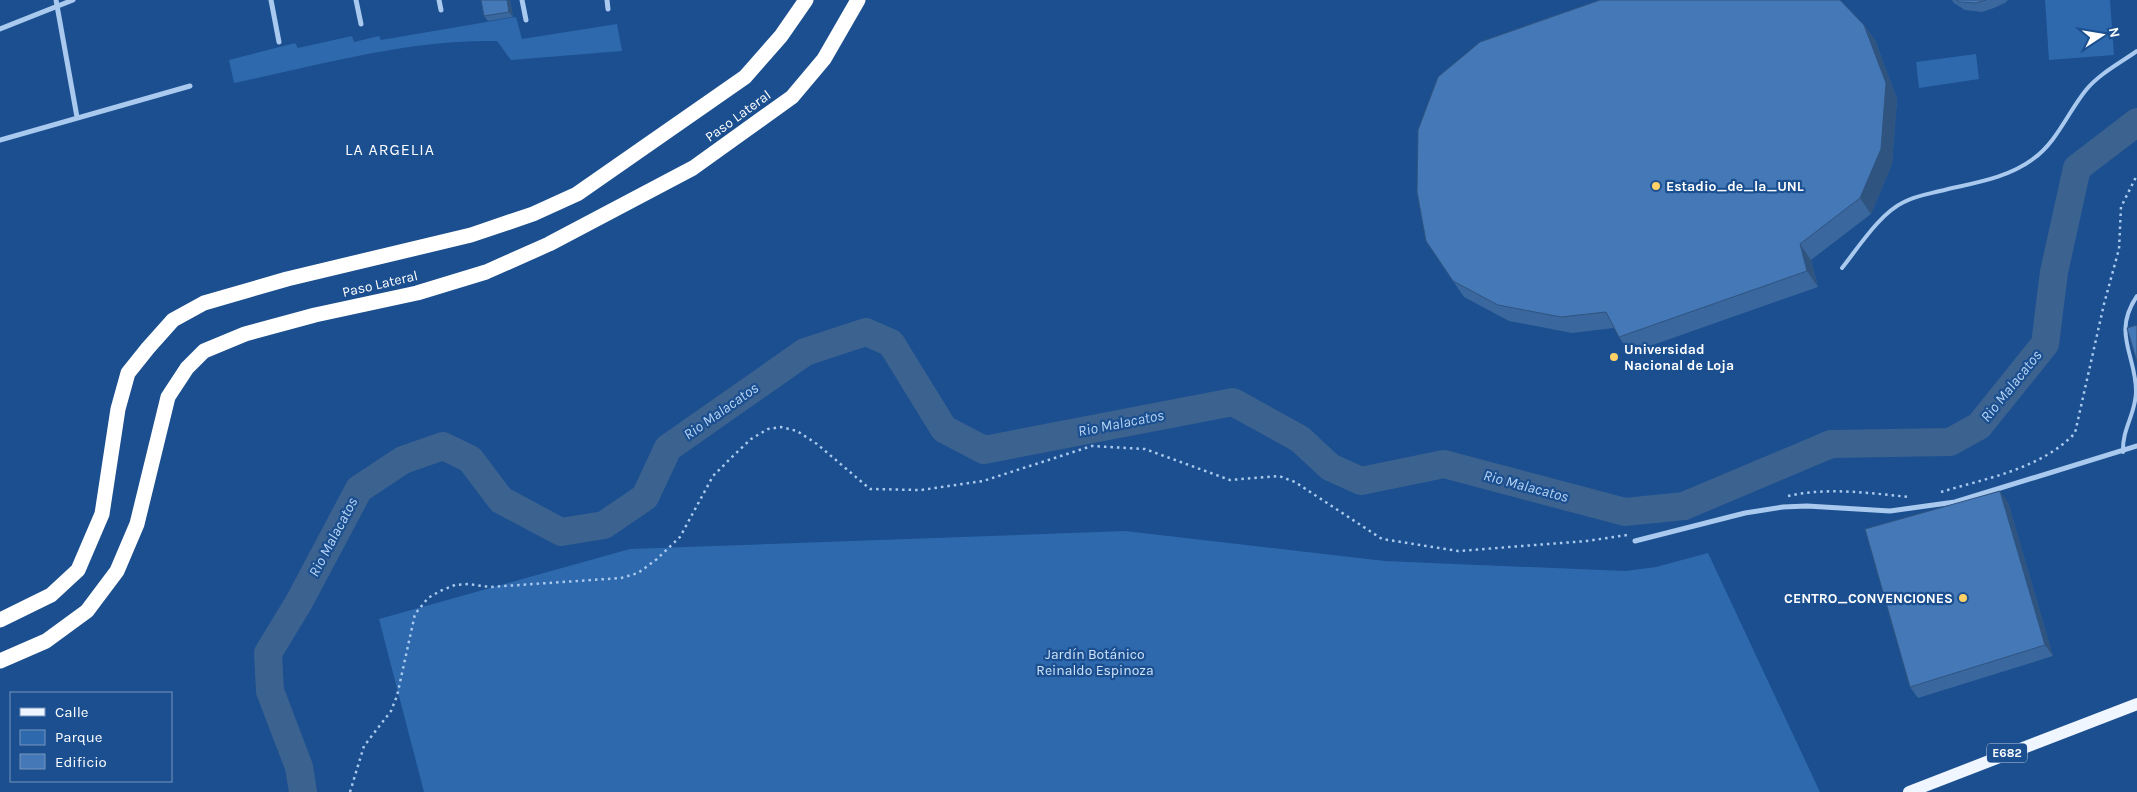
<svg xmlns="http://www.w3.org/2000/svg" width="2137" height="792" font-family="Karla,sans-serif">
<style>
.green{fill:#2e69ad}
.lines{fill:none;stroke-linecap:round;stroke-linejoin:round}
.river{stroke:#3c6290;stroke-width:28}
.path{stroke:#a9c9ee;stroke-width:2.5;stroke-dasharray:2.5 4;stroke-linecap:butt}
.lane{stroke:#a9c9ee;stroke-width:4}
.street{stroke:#a9c9ee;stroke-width:5}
.primary{stroke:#f0f6ff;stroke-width:12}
.highway{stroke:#fff;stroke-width:15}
.wall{fill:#3a679d}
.shaded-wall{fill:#305480}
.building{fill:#4478b7;stroke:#305480}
.poi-dot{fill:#ffd166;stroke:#1b4f8f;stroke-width:2}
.labels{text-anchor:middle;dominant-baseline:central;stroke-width:4.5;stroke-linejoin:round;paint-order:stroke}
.shield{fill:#1b4f8f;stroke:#bbcadd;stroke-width:1}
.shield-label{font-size:12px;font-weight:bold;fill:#fff}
.street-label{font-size:14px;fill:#fff;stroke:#1b4f8f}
.poi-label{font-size:14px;font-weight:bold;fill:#fff;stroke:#1b4f8f;text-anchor:start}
.park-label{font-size:14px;fill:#cfe3fa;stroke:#1b4f8f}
.water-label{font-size:15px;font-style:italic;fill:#b5d3f5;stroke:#1b4f8f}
.quarter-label{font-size:16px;letter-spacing:1px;fill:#fff;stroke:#1b4f8f}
</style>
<rect width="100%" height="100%" fill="#1b4f8f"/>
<path class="green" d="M 2045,0 L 2110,0 L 2114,55 L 2049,60 Z
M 516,17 L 522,39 L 617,24 L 622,51 L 511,60 L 497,41 C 409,39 320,65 234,83 L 229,60 L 295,43 L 298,48 L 352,36 L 354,42 L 379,36 L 381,40 Z
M 1976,54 L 1979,79 L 1919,88 L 1916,62 Z
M 1125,531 L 1385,561 L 1625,571 L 1656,567 L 1708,553 L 1820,792 L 424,792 L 379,619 L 630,549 Z"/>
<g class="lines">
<path class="river" d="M 303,792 L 299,767 L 270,691 L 268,653 L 299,602 L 359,489 L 403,460 L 443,446 L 470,459 L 501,500 L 561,532 L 604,525 L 645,497 L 668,448 L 805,352 L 866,332 L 891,343 L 944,429 L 984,450 L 1233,402 L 1300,439 L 1330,467 L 1361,481 L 1444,464 L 1625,512 L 1684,506 L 1831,444 L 1950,442 L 1979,426 L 2045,344 L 2054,272 L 2077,168 L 2137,122"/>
<path class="path" d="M 1941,492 C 1987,478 2041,469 2075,433 L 2104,304 L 2119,249 L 2121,207 L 2137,175
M 1788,496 C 1827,487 1869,493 1909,497
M 350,792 L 364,746 L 391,711 L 397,696 L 415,614 L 428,598 L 440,591 L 455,585 L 468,584 L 490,587 L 621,578 L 638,573 L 657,559 L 680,537 L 713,476 L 734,455 L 751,439 L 768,429 L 781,427 L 797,431 L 817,444 L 870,489 L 921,490 L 983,481 L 1092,446 L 1145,449 L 1230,480 L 1279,476 L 1295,482 L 1382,539 L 1458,551 L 1587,541 L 1627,535"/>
<path class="lane" d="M 1842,268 C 1858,248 1880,213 1904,202 C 1915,196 1928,194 1940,191 C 1972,183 2006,179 2033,159 C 2057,142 2068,112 2086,90 C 2099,74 2120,63 2137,51
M 2123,452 C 2122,429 2135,415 2136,393 C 2137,356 2111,334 2137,296"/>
<path class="street" d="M 56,0 L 77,117
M 271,0 L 279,42
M 356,0 L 361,24
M 439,0 L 441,10
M 522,0 L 526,20
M 607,0 L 608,9
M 0,29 L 73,0
M 0,140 L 190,86
M 1635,541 L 1745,513 L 1783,507 L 1807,506 L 1890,511 L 1955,502 L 2137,446"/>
<path class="primary" d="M 1909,792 L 2137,704"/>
<path class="highway" d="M 0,620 L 51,595 L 78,570 L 102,514 L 118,409 L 128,373 L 148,348 L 173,320 L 204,303 L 287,279 L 471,235 L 533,214 L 577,194 L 745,77 L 781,36 L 806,0
M 0,661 L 46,641 L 87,611 L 117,571 L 137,524 L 168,397 L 187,368 L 204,351 L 245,334 L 315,315 L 417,293 L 486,272 L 549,244 L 693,168 L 792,97 L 824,59 L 858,0"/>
</g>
<path class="wall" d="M 510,0 L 513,17 L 488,21 L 484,16 Z
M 1952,0 L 2008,0 L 2005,3 L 1994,8 L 1982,12 L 1965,10 L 1954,3 Z
M 1864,25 L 1875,40 L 1897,99 L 1892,164 L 1871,214 L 1811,260 L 1818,287 L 1630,353 L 1619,337 L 1614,328 L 1572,333 L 1509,321 L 1464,297 L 1453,281 Z
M 2008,502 L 2053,656 L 1918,698 L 1910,687 Z"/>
<path class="shaded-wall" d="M 507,0 L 510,0 L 513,17 L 509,12 Z
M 1864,25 L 1875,40 L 1897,99 L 1892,164 L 1871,214 L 1860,198 Z
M 1800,244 L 1811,260 L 1818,287 L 1807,271 Z
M 2000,491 L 2008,502 L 2053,656 L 2045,645 Z"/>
<path class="building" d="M 481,0 L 507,0 L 509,12 L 484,16 Z
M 1600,0 L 1840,0 L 1864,25 L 1886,83 L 1881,149 L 1860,198 L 1800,244 L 1807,271 L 1619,337 L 1606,312 L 1561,317 L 1498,305 L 1453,281 L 1426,241 L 1417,192 L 1418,130 L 1438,77 L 1480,42 Z
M 1956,0 L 1986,0 L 1976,3 L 1959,2 Z
M 2137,325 L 2137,362 L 2127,328 Z
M 2000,491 L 2045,645 L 1910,687 L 1865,529 Z"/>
<g class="poi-dot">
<circle cx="1656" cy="186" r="5"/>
<circle cx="1614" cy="357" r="5"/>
<circle cx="1963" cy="598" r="5"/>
</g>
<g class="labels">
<rect class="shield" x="1987" y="743.5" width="40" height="19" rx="4"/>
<g class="shield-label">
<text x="2007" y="753">E682</text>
</g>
<g class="street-label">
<text transform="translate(738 116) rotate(-36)">Paso Lateral</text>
<text transform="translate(380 284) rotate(-13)">Paso Lateral</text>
</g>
<g class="poi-label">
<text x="1666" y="186">Estadio_de_la_UNL</text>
<text x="1624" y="349">Universidad<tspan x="1624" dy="16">Nacional de Loja</tspan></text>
<text x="1953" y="598" text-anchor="end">CENTRO_CONVENCIONES</text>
</g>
<g class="park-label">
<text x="1095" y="654">Jardín Botánico<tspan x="1095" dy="16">Reinaldo Espinoza</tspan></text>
</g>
<g class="water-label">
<text transform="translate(2011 386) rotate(-51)">Rio Malacatos</text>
<text transform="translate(721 411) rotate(-35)">Rio Malacatos</text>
<text transform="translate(1121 423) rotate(-11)">Rio Malacatos</text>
<text transform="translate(1526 486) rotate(15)">Rio Malacatos</text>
<text transform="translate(333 537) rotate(-62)">Rio Malacatos</text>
</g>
<g class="quarter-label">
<text x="390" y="149">LA ARGELIA</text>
</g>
</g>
<rect x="10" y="692" width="162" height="90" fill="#1b4f8f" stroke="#7695bc"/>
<rect x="20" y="708" width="25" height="8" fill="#f0f6ff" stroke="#7695bc"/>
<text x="55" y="717" font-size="15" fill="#ffffff">Calle</text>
<rect x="20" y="730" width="25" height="15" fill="#2e69ad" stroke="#7695bc"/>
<text x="55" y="742" font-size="15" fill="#ffffff">Parque</text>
<rect x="20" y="754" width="25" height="15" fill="#4478b7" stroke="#7695bc"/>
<text x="55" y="767" font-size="15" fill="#ffffff">Edificio</text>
<g transform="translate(2102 35) rotate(78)" stroke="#1b4f8f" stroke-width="4" paint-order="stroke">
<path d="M0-4L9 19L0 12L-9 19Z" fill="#ffffff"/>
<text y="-8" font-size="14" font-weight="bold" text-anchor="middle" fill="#ffffff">N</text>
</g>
</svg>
